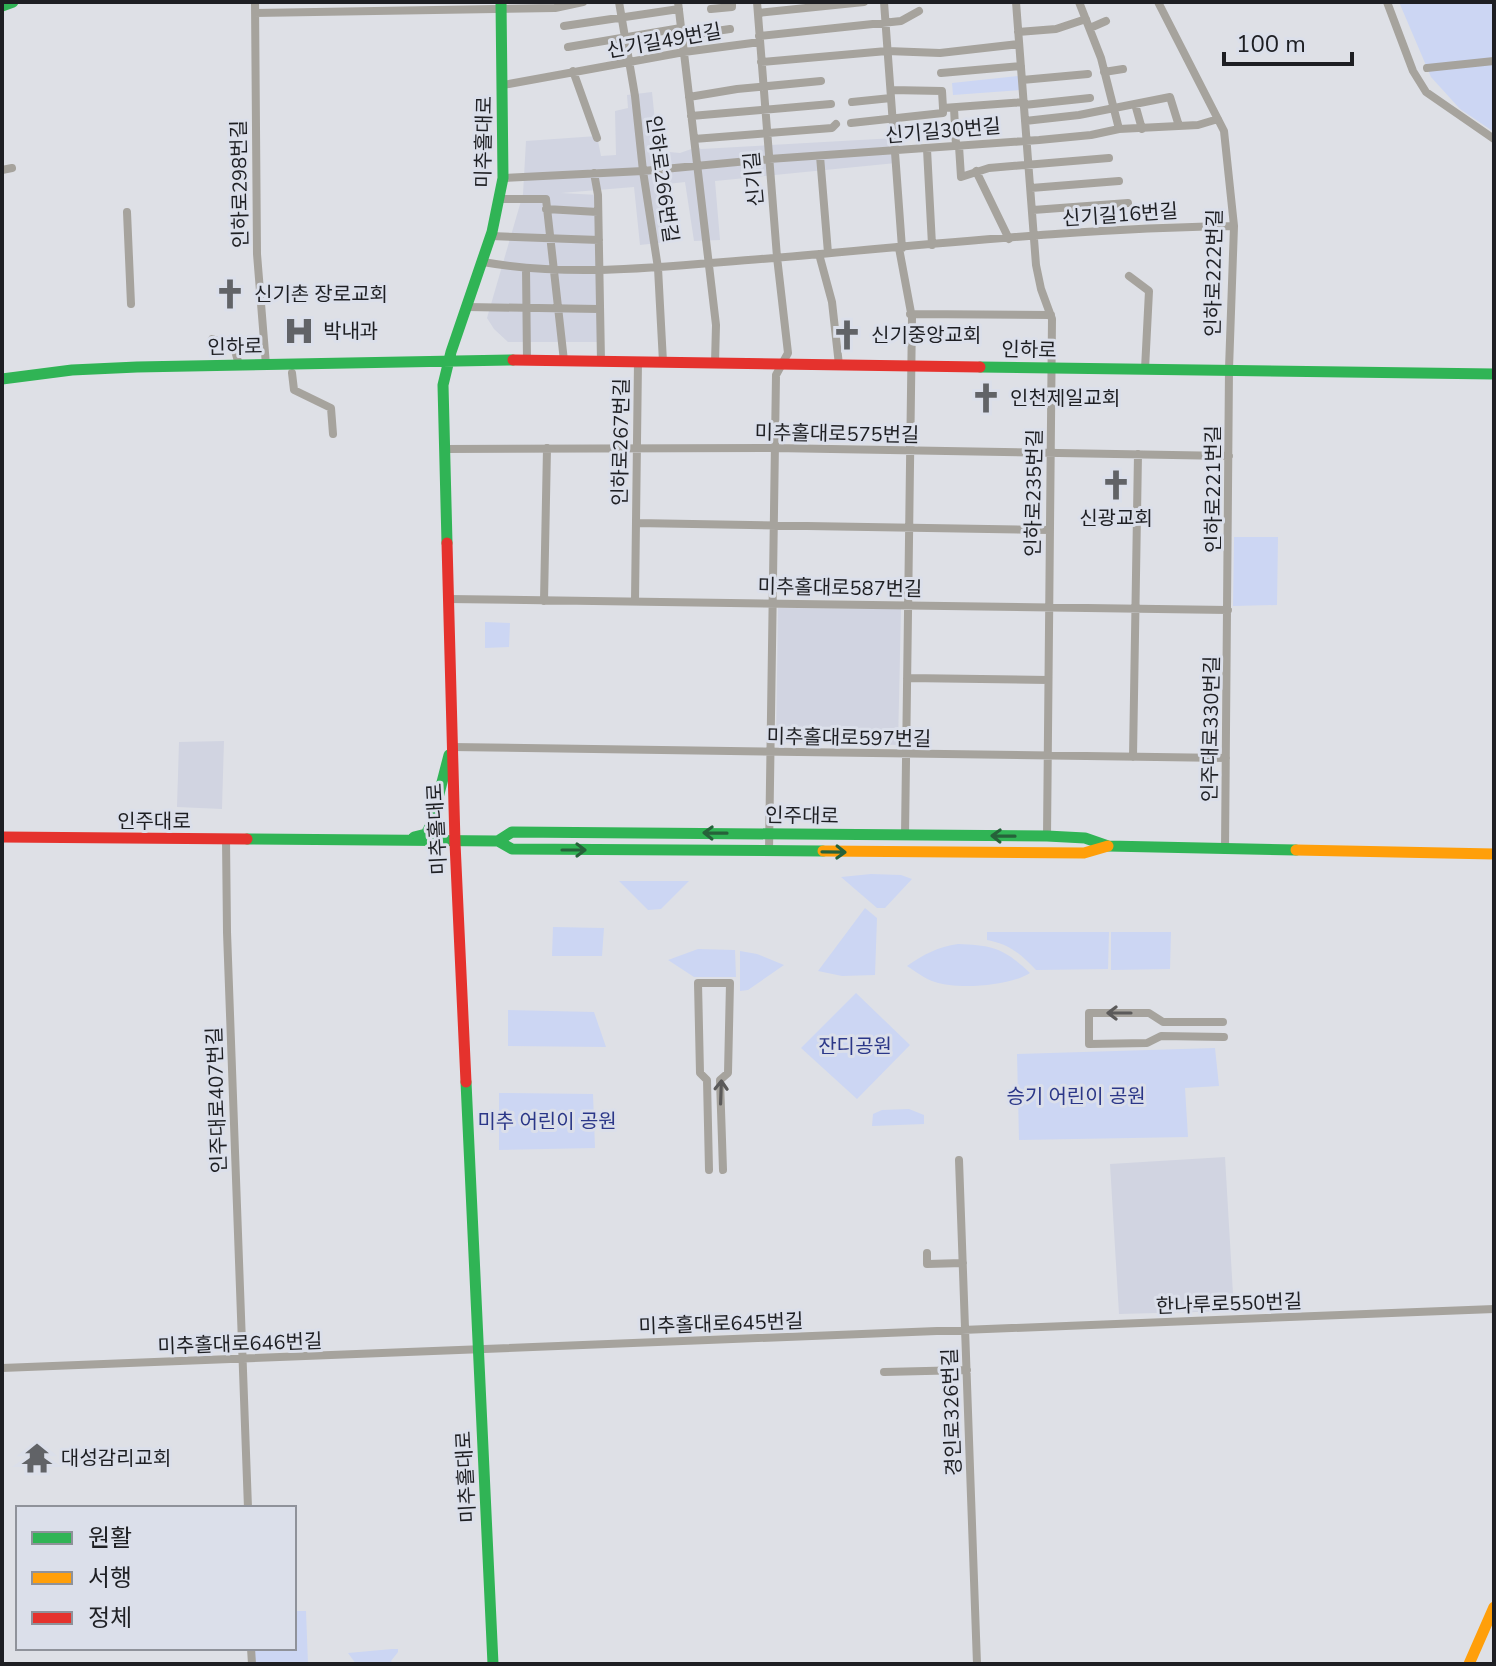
<svg xmlns="http://www.w3.org/2000/svg" width="1496" height="1666" font-family="'Nunito Sans','Noto Sans KR',sans-serif">
<style>
.built{fill:#d1d4e1}
.green{fill:#ccd6f3}
.lines{fill:none;stroke-linecap:round;stroke-linejoin:round}
.street{stroke:#a6a39d;stroke-width:8}
.fast{stroke:#30b455;stroke-width:11}
.slow{stroke:#ff9f0a;stroke-width:11}
.jam{stroke:#e5322d;stroke-width:11}
.oneway{stroke:#26623a}
.oneway2{stroke:#5b5a5a}
.labels{text-anchor:middle;dominant-baseline:central;stroke-width:6;stroke-linejoin:round;paint-order:stroke}
.street-label{font-size:20px;fill:#1e1f23;stroke:#dbdfea}
.poi-label{font-size:20px;fill:#1e1f23;stroke:#dbdfea;text-anchor:start}
.park-label{font-size:20px;fill:#2b3788;stroke:#dbdfea}
</style>
<rect width="100%" height="100%" fill="#dee0e6"/>
<path class="built" d="M 652,92 L 658,151 L 680,153 L 697,147 L 701,149 L 895,138 L 896,163 L 715,181 L 720,240 L 694,241 L 685,182 L 659,185 L 667,242 L 640,245 L 634,187 L 561,193 L 598,195 L 597,342 L 508,342 L 494,329 L 487,318 L 523,194 L 526,141 L 597,136 L 601,156 L 616,155 L 615,111 L 628,108 L 627,95 Z
M 778,608 L 901,609 L 898,745 L 776,742 Z
M 224,741 L 222,809 L 177,807 L 179,742 Z
M 1225,1157 L 1234,1311 L 1119,1314 L 1110,1164 Z"/>
<path class="green" d="M 1399,2 L 1494,2 L 1494,132 L 1460,109 L 1431,77 Z
M 1019,76 L 1020,90 L 953,95 L 952,83 Z
M 1234,537 L 1278,537 L 1277,605 L 1233,606 Z
M 485,622 L 510,623 L 509,647 L 485,648 Z
M 871,874 L 901,875 L 912,879 L 885,908 L 877,908 L 841,877 Z
M 619,881 L 689,881 L 661,909 L 648,910 Z
M 865,908 L 877,918 L 875,975 L 842,976 L 818,971 Z
M 553,927 L 604,928 L 602,956 L 552,956 Z
M 987,932 L 1109,932 L 1108,969 L 1036,970 C 1021,954 1009,944 987,940 Z
M 1111,932 L 1171,932 L 1170,969 L 1111,970 Z
M 958,944 C 993,945 1005,949 1030,973 C 1010,986 958,990 935,982 C 925,979 915,971 907,966 C 924,954 938,947 958,944 Z
M 698,949 L 735,950 L 736,977 L 694,977 L 668,960 Z
M 740,951 L 757,954 L 784,965 L 748,990 L 740,991 Z
M 856,993 L 910,1045 L 857,1099 L 801,1048 Z
M 508,1010 L 594,1012 L 606,1047 L 508,1046 Z
M 1215,1048 L 1219,1086 L 1185,1088 L 1188,1137 L 1019,1140 L 1017,1054 Z
M 499,1093 L 593,1094 L 595,1148 L 499,1150 Z
M 909,1109 L 924,1115 L 924,1124 L 872,1126 L 873,1114 L 882,1110 Z
M 294,1611 L 306,1611 L 308,1664 L 254,1664 L 254,1648 L 294,1648 Z
M 392,1649 L 398,1649 L 398,1652 L 391,1661 L 393,1664 L 356,1664 L 348,1653 Z"/>
<g class="lines">
<path class="street" d="M 255,2 L 257,254 L 266,365
M 619,2 L 635,96 L 643,171 L 658,268 L 663,362
M 678,2 L 716,325 L 715,363
M 757,2 L 777,257 L 788,353 L 776,375 L 769,851
M 884,2 L 902,248
M 1016,2 L 1036,265 L 1041,289 L 1052,319 L 1047,836
M 1079,2 L 1101,58 L 1119,129
M 1158,2 L 1224,131 L 1234,226 L 1229,369 L 1225,850
M 1387,2 L 1413,71 L 1426,92 L 1494,139
M 711,9 L 732,7 L 732,2
M 255,13 L 555,8 L 583,2
M 758,13 L 864,2
M 564,26 L 679,9
M 1090,28 L 1106,21
M 1018,32 L 1056,29 L 1086,19
M 682,36 L 730,29
M 759,36 L 901,21 L 919,11
M 568,47 L 681,28
M 761,62 L 887,51 L 940,53 L 1019,44
M 1427,68 L 1494,61
M 573,71 L 597,138
M 1104,72 L 1123,69
M 941,73 L 1021,66
M 1022,80 L 1088,74
M 503,85 L 684,52 L 760,42
M 891,90 L 942,91 L 943,108 L 1024,102
M 689,97 L 737,89 L 821,81
M 852,102 L 891,98
M 1135,104 L 1142,129
M 1024,105 L 1090,98
M 954,108 L 956,146
M 691,116 L 831,104
M 1025,121 L 1079,115 L 1170,97 L 1179,126
M 851,123 L 943,113 L 943,108
M 694,139 L 832,128 L 836,124
M 959,146 L 961,177 L 989,168 L 1109,158
M 927,149 L 932,245
M 820,156 L 828,253
M 2,170 L 12,168
M 976,171 L 1009,239
M 594,173 L 598,195 L 601,361
M 503,178 L 643,171 L 769,159 L 1039,140 L 1091,135 L 1119,129 L 1198,125 L 1218,119
M 1031,188 L 1119,181
M 500,199 L 546,199 L 564,361
M 546,209 L 598,212
M 1033,210 L 1128,203
M 127,212 L 131,304
M 491,236 L 599,240
M 899,248 L 912,318 L 905,835
M 819,254 L 832,302 L 839,365
M 483,262 C 580,279 677,265 774,258 C 927,245 1081,228 1234,226
M 526,268 L 527,361
M 1129,276 L 1149,291 L 1145,369
M 467,307 L 599,309
M 910,314 L 1051,315
M 212,339 L 234,347 L 239,365
M 292,373 L 294,390 L 331,408 L 333,434
M 444,449 L 774,448 L 1229,456
M 636,523 L 1050,530
M 448,599 L 1228,610
M 544,601 L 547,448
M 635,601 L 638,362
M 907,678 L 1048,680
M 451,747 L 1226,758
M 1133,757 L 1138,454
M 226,839 L 227,932 L 248,1508
M 1223,1022 L 1163,1022 L 1149,1013 L 1089,1013 L 1089,1044 L 1147,1043 L 1161,1036 L 1224,1037
M 959,1160 L 977,1664
M 709,1170 L 707,1080 L 700,1073 L 698,983 L 730,983 L 728,1073 L 720,1080 L 723,1170
M 927,1253 L 927,1264 L 963,1263
M 2,1368 L 1494,1309
M 884,1372 L 967,1370
M 251,1648 L 252,1664"/>
<path class="fast" d="M 2,6 L 13,2
M 980,367 L 1494,374
M 2,379 L 72,370 L 137,367 L 513,360
M 447,543 L 443,385 L 451,352 L 492,232 L 503,178 L 501,2
M 414,837 L 426,834 L 431,825 L 449,755
M 247,839 L 498,841 L 512,849 L 823,851
M 498,841 L 512,832 L 1047,836 L 1085,838 L 1108,846 L 1296,850
M 466,1082 L 493,1664"/>
<path class="slow" d="M 1296,850 L 1494,854
M 823,851 L 1084,853 L 1108,846
M 1469,1664 L 1494,1607"/>
<path class="jam" d="M 513,360 L 980,367
M 447,543 L 455,843 L 466,1082
M 2,837 L 247,839"/>
</g>
<defs><path id="oneway-shaft" d="M-6 0H5M1.5-3L5.5 0L1.5 3" fill="none" stroke-width="1.6" stroke-linecap="round" stroke-linejoin="round" transform="scale(2)"/></defs>
<g class="oneway">
<use href="#oneway-shaft" transform="translate(715 833) rotate(-179)"/>
<use href="#oneway-shaft" transform="translate(1003 836) rotate(-179)"/>
<use href="#oneway-shaft" transform="translate(574 850)"/>
<use href="#oneway-shaft" transform="translate(834 852) rotate(1)"/>
</g>
<g class="oneway2">
<use href="#oneway-shaft" transform="translate(1119 1013) rotate(-180)"/>
<use href="#oneway-shaft" transform="translate(721 1092) rotate(-88)"/>
</g>
<defs>
<g id="church-bare" transform="scale(2.4)"><path d="M-1.2-6h2.4v3.5h3.3v2.4h-3.3V6h-2.4V-.1h-3.3v-2.4h3.3Z" fill="#616367" stroke="#dbdfea" stroke-width="2.5" paint-order="stroke"/></g>
<g id="hospital-bare" transform="scale(2.4)"><path d="M-5-5h3v3.5h4V-5h3V5h-3V1.5h-4V5h-3Z" fill="#616367" stroke="#dbdfea" stroke-width="2.5" paint-order="stroke"/></g>
<g id="temple-bare" transform="scale(2.4)"><path d="M0-6L5-2H3V0L6.5 2.5H4V6H1.5V3h-3V6H-4V2.5H-6.5L-3 0V-2H-5Z" fill="#616367" stroke="#dbdfea" stroke-width="2.5" paint-order="stroke"/></g>
</defs>
<g fill-rule="evenodd">
<use href="#church-bare" x="230" y="294"/>
<use href="#hospital-bare" x="299" y="331"/>
<use href="#church-bare" x="847" y="335"/>
<use href="#church-bare" x="986" y="398"/>
<use href="#church-bare" x="1116" y="485"/>
<use href="#temple-bare" x="37" y="1458"/>
</g>
<g class="labels">
<g class="street-label">
<text transform="translate(664 41) rotate(-10)">신기길49번길</text>
<text transform="translate(943 131) rotate(-5)">신기길30번길</text>
<text transform="translate(484 142) rotate(-89)">미추홀대로</text>
<text transform="translate(662 179) rotate(82)">인하로266번길</text>
<text transform="translate(754 179) rotate(-95)">신기길</text>
<text transform="translate(240 184) rotate(-91)">인하로298번길</text>
<text transform="translate(1120 215) rotate(-4)">신기길16번길</text>
<text transform="translate(1214 273) rotate(-89)">인하로222번길</text>
<text transform="translate(235 347) rotate(-1)">인하로</text>
<text transform="translate(1029 350) rotate(1)">인하로</text>
<text transform="translate(837 434) rotate(1)">미추홀대로575번길</text>
<text transform="translate(621 442) rotate(-89)">인하로267번길</text>
<text transform="translate(1213 489) rotate(-90)">인하로221번길</text>
<text transform="translate(1034 493) rotate(-89)">인하로235번길</text>
<text transform="translate(840 588) rotate(1)">미추홀대로587번길</text>
<text transform="translate(1211 729) rotate(-89)">인주대로330번길</text>
<text transform="translate(849 738) rotate(1)">미추홀대로597번길</text>
<text transform="translate(802 816) rotate(1)">인주대로</text>
<text x="154" y="821">인주대로</text>
<text transform="translate(437 829) rotate(-93)">미추홀대로</text>
<text transform="translate(217 1100) rotate(-92)">인주대로407번길</text>
<text transform="translate(1229 1304) rotate(-2)">한나루로550번길</text>
<text transform="translate(721 1324) rotate(-2)">미추홀대로645번길</text>
<text transform="translate(240 1344) rotate(-2)">미추홀대로646번길</text>
<text transform="translate(952 1412) rotate(-92)">경인로326번길</text>
<text transform="translate(466 1477) rotate(-93)">미추홀대로</text>
</g>
<g class="poi-label">
<text x="254" y="294">신기촌 장로교회</text>
<text x="323" y="331">박내과</text>
<text x="871" y="335">신기중앙교회</text>
<text x="1010" y="398">인천제일교회</text>
<text x="1116" y="518" text-anchor="middle">신광교회</text>
<text x="61" y="1458">대성감리교회</text>
</g>
<g class="park-label">
<text x="855" y="1046">잔디공원</text>
<text x="1076" y="1096">승기 어린이 공원</text>
<text x="547" y="1121">미추 어린이 공원</text>
</g>
</g>
<rect width="1496" height="1666" fill="none" stroke="#1e1f23" stroke-width="8"/>
<rect x="16" y="1506" width="280" height="144" fill="#dbdfea" stroke="#8f929a" stroke-width="2"/>
<rect x="32" y="1532" width="40" height="12" fill="#30b455" stroke="#8f929a" stroke-width="2"/>
<text x="88" y="1546" font-size="24" fill="#1e1f23">원활</text>
<rect x="32" y="1572" width="40" height="12" fill="#ff9f0a" stroke="#8f929a" stroke-width="2"/>
<text x="88" y="1586" font-size="24" fill="#1e1f23">서행</text>
<rect x="32" y="1612" width="40" height="12" fill="#e5322d" stroke="#8f929a" stroke-width="2"/>
<text x="88" y="1626" font-size="24" fill="#1e1f23">정체</text>
<path d="M1224 52v12h128v-12" fill="none" stroke="#1e1f23" stroke-width="4"/>
<text x="1236" y="52" font-size="24" fill="#1e1f23" stroke="#dbdfea" stroke-width="6" paint-order="stroke">100 m</text>
</svg>
